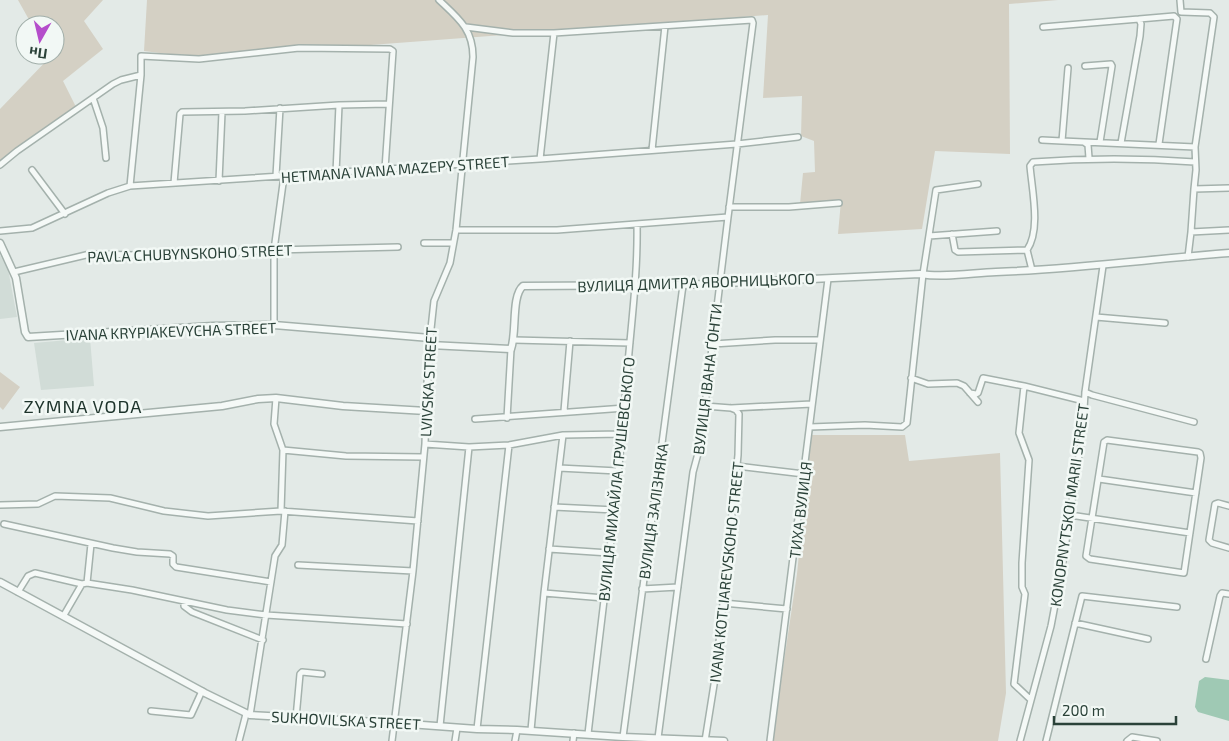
<svg xmlns="http://www.w3.org/2000/svg" width="1229" height="741" font-family="'Exo 2',sans-serif">
<style>
.built{fill:#d1dcd7}
.green{fill:#d4d0c4}
.water{fill:#9fc9b4}
.lines{fill:none;stroke-linecap:round;stroke-linejoin:round}
.minor-casing{stroke:#a4b1ac;stroke-width:8}
.tertiary-casing{stroke:#a4b1ac;stroke-width:9}
.minor{stroke:#f5f9f7;stroke-width:5}
.tertiary{stroke:#f5f9f7;stroke-width:6}
.labels{text-anchor:middle;dominant-baseline:central;stroke-width:5;stroke-linejoin:round;paint-order:stroke}
.street-label{font-size:15px;fill:#2b4239;stroke:#f2f8f5}
.quarter-label{font-size:18px;letter-spacing:1px;fill:#1d332b;stroke:#f2f8f5}
</style>
<rect width="100%" height="100%" fill="#e3eae7"/>
<path class="built" d="M 0,255 L 8,269 L 17,317 L 0,319 Z
M 90,338 L 94,386 L 41,390 L 34,343 Z"/>
<path class="green" d="M 18,0 L 103,0 L 84,21 L 103,49 L 63,81 L 76,107 L 0,164 L 0,109 L 52,55 L 55,55 L 55,25 L 32,25 Z
M 147,0 L 1058,0 L 1009,4 L 1010,154 L 935,151 L 922,229 L 838,234 L 841,201 L 800,204 L 803,173 L 815,172 L 814,141 L 801,136 L 802,96 L 763,98 L 768,15 L 199,58 L 144,51 Z
M 0,372 L 20,387 L 3,410 L 0,407 Z
M 811,435 L 905,435 L 909,461 L 1000,453 L 1006,693 L 998,741 L 772,741 L 797,574 Z"/>
<path class="water" d="M 1205,677 L 1229,680 L 1229,721 L 1198,712 L 1195,707 L 1199,681 Z"/>
<g class="lines">
<g class="minor-casing">
<path id="minor" d="M 1180,0 L 1181,12 L 1210,13 L 1214,17 L 1195,147 L 1196,170 L 1194,189
M 466,27 L 513,33 L 554,33 L 752,20 L 753,23 L 728,217 L 700,446 L 693,472 L 658,738
M 1043,27 L 1139,19
M 1085,66 L 1111,64 L 1112,66 L 1100,142
M 1068,68 L 1062,141 L 1195,147
M 93,98 L 103,128 L 106,158
M 1042,140 L 1062,141
M 1085,143 L 1088,145 L 1089,158
M 1121,143 L 1140,36 L 1141,24 L 1139,19 L 1174,16 L 1177,19 L 1159,144
M 652,150 L 665,26
M 540,159 L 554,33
M 0,165 L 17,151 L 113,84 L 121,80 L 141,75
M 32,170 L 65,214
M 336,173 L 339,105
M 276,176 L 280,108
M 219,181 L 222,112
M 174,183 L 180,114 L 182,112 L 245,111 L 339,105 L 388,104
M 130,186 L 141,75 L 141,56 L 199,59 L 299,48 L 390,49 L 393,51 L 385,169
M 1229,188 L 1194,189 L 1191,232 L 1229,230
M 729,207 L 789,207 L 839,203
M 456,230 L 557,230 L 728,217
M 0,231 L 32,228 L 108,193 L 130,186 L 540,159 L 737,144 L 798,137
M 952,234 L 955,250 L 958,252 L 1027,250 C 1041,230 1032,190 1030,166 L 1033,162 C 1087,158 1141,158 1195,162
M 929,236 L 997,231
M 424,243 L 453,243
M 1027,250 L 1032,270
M 1188,257 L 1191,232
M 14,272 L 90,254 L 184,256 L 274,250 L 398,247
M 1096,317 L 1165,323
M 274,325 L 274,250 L 284,176
M 430,338 L 434,301 L 450,263 L 456,230 L 473,57 C 473,29 458,18 439,0
M 514,340 L 630,343
M 713,344 L 775,340 L 820,340
M 911,378 L 928,384 L 957,383 L 964,386 L 978,402
M 1024,386 L 1084,401
M 1085,392 L 1092,395 L 1194,422
M 970,393 L 976,394 L 978,393 L 983,378 L 1024,386 L 1019,433 L 1029,460 L 1022,563 L 1022,587 L 1025,594 L 1014,684 L 1030,699
M 276,398 L 274,424 L 283,450 L 281,511
M 705,406 L 731,408 L 812,404
M 564,411 L 570,341
M 507,418 L 511,349
M 475,419 L 625,408
M 810,427 L 865,425 L 902,427 L 907,423 L 923,274 L 936,190 L 978,184
M 1107,440 L 1198,452 L 1200,453 L 1201,458 L 1184,573 L 1090,559 L 1086,556 L 1104,442 Z
M 425,444 L 469,447 L 509,445 L 563,435 L 622,434
M 283,450 L 346,456 L 423,457
M 737,466 L 804,474
M 559,468 L 618,471
M 1099,479 L 1196,493
M 0,505 L 38,504 L 55,496 L 110,498 L 164,511 L 208,516 L 281,511 L 418,521
M 1229,506 L 1218,503 L 1215,504 L 1209,540 L 1212,543 L 1229,548
M 554,507 L 615,510
M 1070,515 L 1190,533
M 4,524 L 113,548 L 137,552 L 170,554 L 173,556 L 173,564 L 176,567 L 271,582
M 549,549 L 609,553
M 298,565 L 413,571
M 87,583 L 91,544
M 642,589 L 678,587
M 18,592 L 28,576 L 35,573 L 82,584 L 87,583 L 132,590 L 227,610 L 266,615 L 407,624
M 544,593 L 604,598
M 184,601 L 184,606 L 192,612 L 263,640
M 723,603 L 787,609
M 64,615 L 82,584
M 1075,623 L 1148,639
M 1206,659 L 1220,596 L 1222,593 L 1229,594
M 151,711 L 191,715 L 202,691
M 250,715 L 275,556 L 282,545 L 285,511
M 296,718 L 300,674 L 302,672 L 322,674
M 440,726 L 469,447
M 477,729 L 509,445
M 531,730 L 544,593 L 563,435
M 588,734 C 602,614 618,495 627,375 C 631,325 638,274 637,224
M 623,737 L 683,285
M 239,741 L 246,714
M 392,741 L 413,571 L 425,444 L 426,411
M 455,741 L 457,728
M 515,741 L 517,730
M 573,741 L 574,733
M 705,741 L 716,672 L 738,455 L 739,414 L 736,410 L 731,408
M 770,741 L 828,279
M 1020,741 L 1051,626 L 1062,568 L 1083,428 L 1085,392 L 1103,266
M 1046,741 L 1082,596 L 1177,607
M 1127,741 L 1132,737 L 1157,741"/>
</g>
<g class="tertiary-casing">
<path id="tertiary" d="M 0,243 L 16,278 L 25,332 L 28,337 L 213,326 L 274,325 L 430,338 L 426,411 L 343,406 L 276,398 L 258,399 L 222,406 L 0,427
M 430,345 L 511,349 C 517,333 511,296 523,286 L 683,285 L 920,274 C 944,278 972,273 996,272 C 1074,269 1151,259 1229,253
M 0,582 L 205,693 L 250,715 L 395,723 L 477,729 L 517,730 L 623,737 L 724,741"/>
</g>
<use href="#minor" class="minor"/>
<use href="#tertiary" class="tertiary"/>
</g>
<g class="labels">
<g class="street-label">
<text transform="translate(395 169) rotate(-4)">HETMANA IVANA MAZEPY STREET</text>
<text transform="translate(190 253) rotate(-2)">PAVLA CHUBYNSKOHO STREET</text>
<text transform="translate(696 282) rotate(-2)">ВУЛИЦЯ ДМИТРА ЯВОРНИЦЬКОГО</text>
<text transform="translate(171 331) rotate(-2)">IVANA KRYPIAKEVYCHA STREET</text>
<text transform="translate(707 379) rotate(-83)">ВУЛИЦЯ ІВАНА ҐОНТИ</text>
<text transform="translate(428 382) rotate(-87)">LVIVSKA STREET</text>
<text transform="translate(616 479) rotate(-84)">ВУЛИЦЯ МИХАЙЛА ГРУШЕВСЬКОГО</text>
<text transform="translate(1069 505) rotate(-82)">KONOPNYTSKOI MARII STREET</text>
<text transform="translate(800 510) rotate(-83)">ТИХА ВУЛИЦЯ</text>
<text transform="translate(653 511) rotate(-82)">ВУЛИЦЯ ЗАЛІЗНЯКА</text>
<text transform="translate(726 572) rotate(-84)">IVANA KOTLIAREVSKOHO STREET</text>
<text transform="translate(346 720) rotate(3)">SUKHOVILSKA STREET</text>
</g>
<g class="quarter-label">
<text x="83" y="406">ZYMNA VODA</text>
</g>
</g>
<g transform="translate(40 40) rotate(188)"><circle r="24" fill="#f2f8f5" stroke="#a2afaa"/>
<path d="M0-4L9 19L0 12L-9 19Z" fill="#b54dcb"/>
<text y="-8" font-size="14" font-weight="bold" text-anchor="middle" fill="#2b4239">Пн</text>
</g>
<path d="M1054 716v8h122v-8" fill="none" stroke="#2b4239" stroke-width="2.5"/>
<text x="1062" y="716" font-size="15" fill="#2b4239" stroke="#f2f8f5" stroke-width="4" paint-order="stroke">200 m</text>
</svg>
